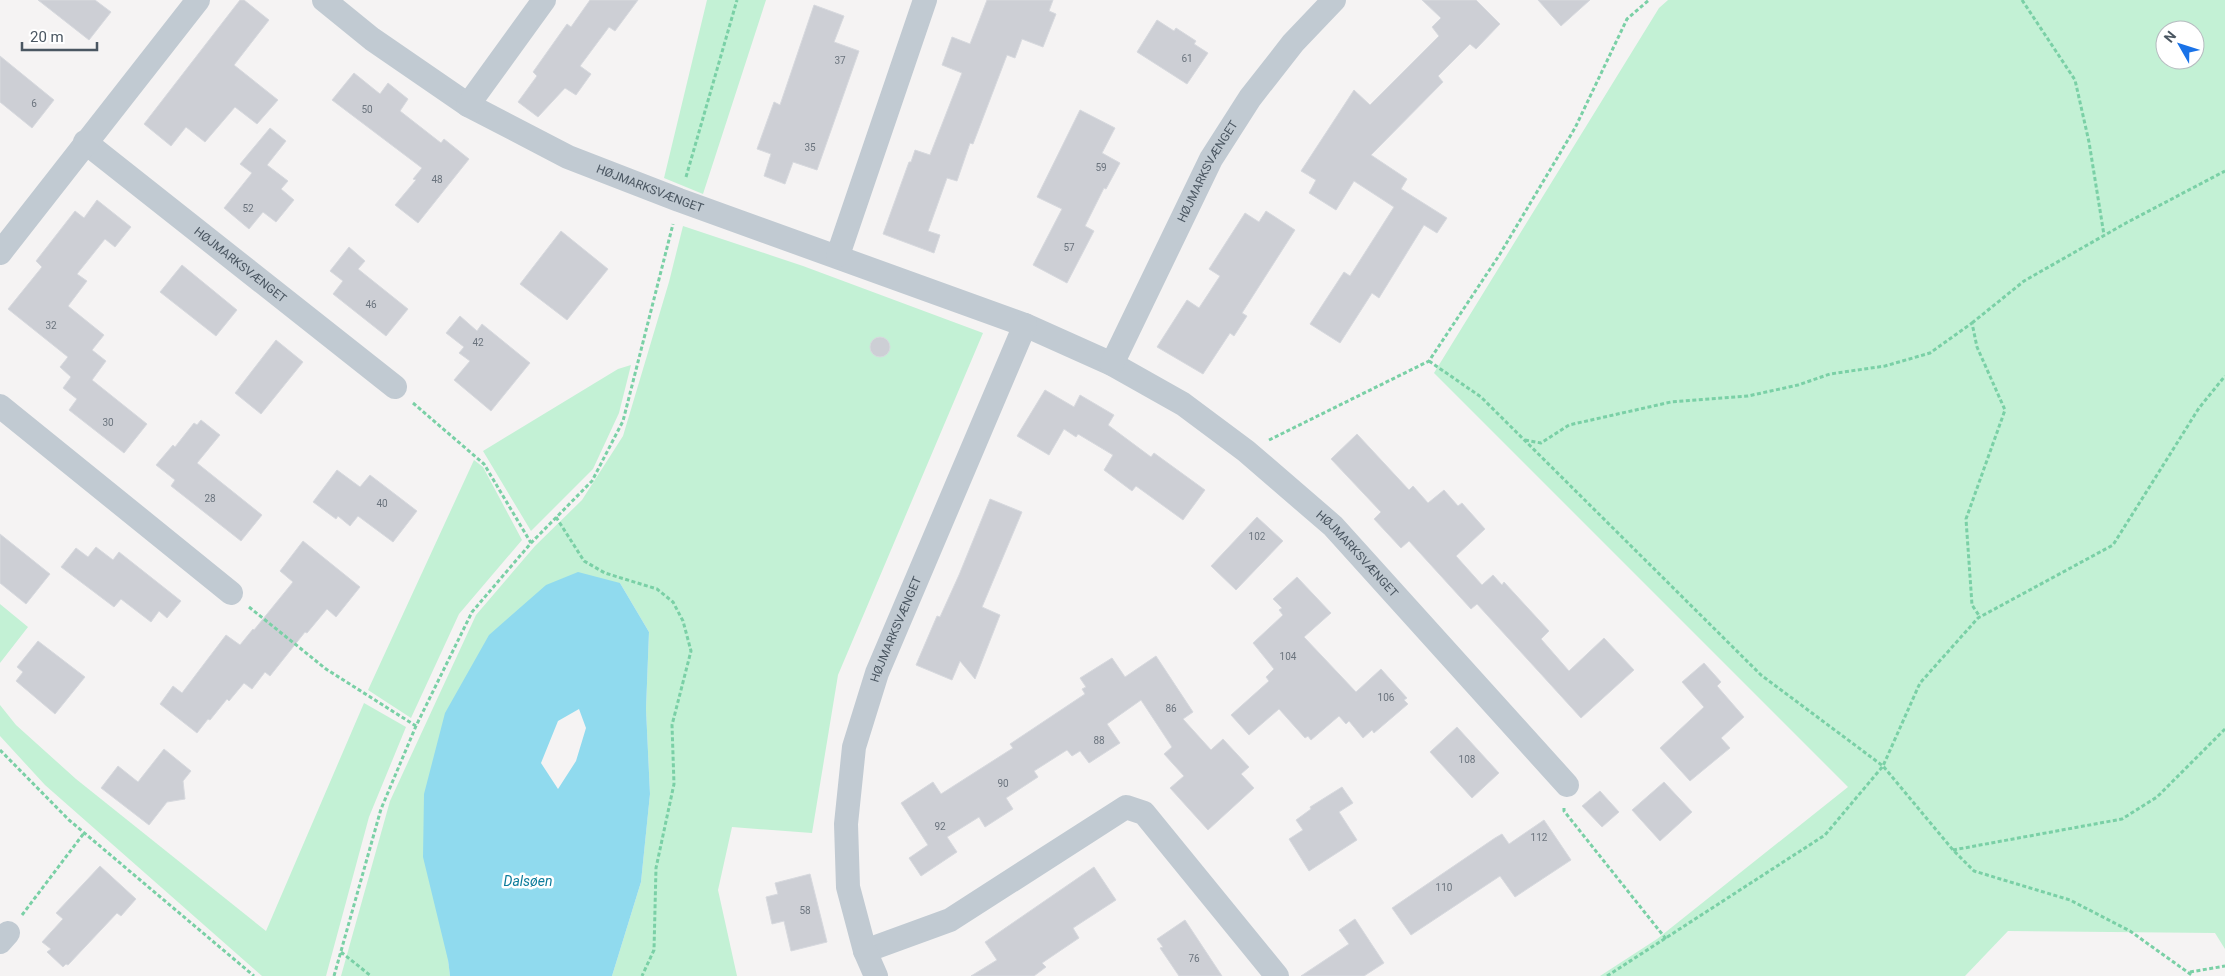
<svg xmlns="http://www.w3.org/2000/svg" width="2225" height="976" font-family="Roboto,sans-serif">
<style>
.green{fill:#c3f1d5;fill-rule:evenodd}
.water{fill:#90daee;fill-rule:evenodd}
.building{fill:#cdcfd5;stroke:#d7d9de}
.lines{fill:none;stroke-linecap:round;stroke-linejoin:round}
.path{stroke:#7ad0a6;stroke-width:3;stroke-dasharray:4 2.5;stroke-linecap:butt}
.minor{stroke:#c1cad2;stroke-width:24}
.labels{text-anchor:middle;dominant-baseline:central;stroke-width:5;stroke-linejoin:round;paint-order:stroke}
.number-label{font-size:10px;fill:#6b747e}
.street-label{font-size:12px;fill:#4a5661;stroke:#fff}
.water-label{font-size:14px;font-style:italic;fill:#0c7c9b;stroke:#fff}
</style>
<rect width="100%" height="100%" fill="#f5f3f3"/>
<path class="green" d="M 707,0 L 766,0 L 703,194 L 664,178 Z
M 1668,0 L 2225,0 L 2225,949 L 2215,933 L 2008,931 L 1965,976 L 1600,976 L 1657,939 L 1848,787 L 1434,373 L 1659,8 ZM 2165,30 L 2195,30 L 2195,60 L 2165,60 Z
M 683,226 L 803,266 L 983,333 L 838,675 L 812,833 L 732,827 L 718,890 L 737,976 L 612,976 L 641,882 L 650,794 L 646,709 L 649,632 L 620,583 L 448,960 L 450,976 L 341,976 L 390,801 L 476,615 L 535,546 L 582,500 L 623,436 L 669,282 Z
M 631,365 L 619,413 L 593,469 L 531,531 L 483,451 L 618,369 Z
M 474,460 L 483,467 L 522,540 L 459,614 L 411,718 L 368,690 Z
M 0,604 L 28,627 L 0,663 Z
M 364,703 L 406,727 L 369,817 L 326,976 L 262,976 L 45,785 L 0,736 L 0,705 L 16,725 L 76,779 L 266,931 Z"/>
<path class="water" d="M 578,572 L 620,583 L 649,632 L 646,709 L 650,794 L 641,882 L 612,976 L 450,976 L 448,960 L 423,857 L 424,794 L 445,713 L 489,635 L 546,585 ZM 579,709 L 586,728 L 576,761 L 558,789 L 541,763 L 558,721 Z"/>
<path class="building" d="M 38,0 L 95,0 L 111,12 L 89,40 Z
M 240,0 L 244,0 L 269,20 L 234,65 L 278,100 L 257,124 L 235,107 L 205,142 L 186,127 L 171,146 L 144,124 Z
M 590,0 L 638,0 L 615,31 L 609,27 L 580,66 L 591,74 L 576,95 L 565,88 L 538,117 L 518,102 L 537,76 L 533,72 L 567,24 L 571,27 Z
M 987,0 L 1053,0 L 1049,11 L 1056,14 L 1043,47 L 1022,39 L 1015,58 L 1007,55 L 973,144 L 970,143 L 957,181 L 947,178 L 928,231 L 940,235 L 934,253 L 883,234 L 909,162 L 911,162 L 915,150 L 930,155 L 962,73 L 942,65 L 952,37 L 970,44 Z
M 1422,0 L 1476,0 L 1500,24 L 1476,49 L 1470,44 L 1438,76 L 1443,82 L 1371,155 L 1407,179 L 1401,189 L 1447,218 L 1437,233 L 1424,225 L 1379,298 L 1372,293 L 1340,343 L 1310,324 L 1344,272 L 1350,276 L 1394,207 L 1354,181 L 1336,210 L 1309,193 L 1316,180 L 1301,171 L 1354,90 L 1370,105 L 1439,36 L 1432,27 L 1441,18 Z
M 1538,0 L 1590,0 L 1561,26 Z
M 814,5 L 844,16 L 834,42 L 859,51 L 817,170 L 793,162 L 785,184 L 764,176 L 771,154 L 757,149 L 774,102 L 780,105 Z
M 1157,20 L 1174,31 L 1176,28 L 1196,41 L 1194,44 L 1208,53 L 1187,84 L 1137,52 Z
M 0,56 L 54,100 L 32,128 L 0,102 Z
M 354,73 L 380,94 L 388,83 L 408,99 L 400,111 L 441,143 L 444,139 L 469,159 L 418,223 L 395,205 L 416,180 L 413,179 L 422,168 L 332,100 Z
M 1080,110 L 1115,128 L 1102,153 L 1120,163 L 1106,189 L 1104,188 L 1085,226 L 1094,231 L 1067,283 L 1033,265 L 1062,209 L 1037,197 Z
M 270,128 L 286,141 L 267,165 L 288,181 L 281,189 L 294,200 L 276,222 L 263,212 L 249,229 L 224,208 L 252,173 L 240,164 Z
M 97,200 L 131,227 L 115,247 L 105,239 L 77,274 L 87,281 L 68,306 L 104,335 L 92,350 L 106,361 L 92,380 L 147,424 L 124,453 L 69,410 L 77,399 L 63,388 L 71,377 L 60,367 L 68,357 L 8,309 L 42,267 L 36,261 L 75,211 L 84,218 Z
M 1266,211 L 1295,230 L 1242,313 L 1247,316 L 1234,336 L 1230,333 L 1203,374 L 1157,347 L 1187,300 L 1199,308 L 1220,276 L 1209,269 L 1245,213 L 1259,222 Z
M 561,231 L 608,269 L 567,320 L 520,284 Z
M 349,247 L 365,261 L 358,269 L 408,309 L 386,336 L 333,294 L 343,281 L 330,271 Z
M 182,265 L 237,310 L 216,336 L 160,292 Z
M 460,316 L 477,331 L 482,324 L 530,363 L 491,411 L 454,380 L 470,361 L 459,353 L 464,347 L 446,333 Z
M870 347a10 10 0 1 1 20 0a10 10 0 1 1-20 0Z
M 276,340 L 303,362 L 261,414 L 235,393 Z
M 1045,390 L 1074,407 L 1080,395 L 1114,415 L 1108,425 L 1151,457 L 1154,453 L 1205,490 L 1183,520 L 1136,486 L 1132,491 L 1104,470 L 1113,455 L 1078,434 L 1076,437 L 1064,429 L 1049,455 L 1017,436 Z
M 201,420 L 220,435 L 197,463 L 262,515 L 241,541 L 171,486 L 175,480 L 156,465 L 173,445 L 175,447 L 194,423 L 197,425 Z
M 1357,434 L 1409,490 L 1413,486 L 1428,503 L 1444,490 L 1458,506 L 1462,503 L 1485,529 L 1456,556 L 1482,585 L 1493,575 L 1502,585 L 1504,582 L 1549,631 L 1541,639 L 1569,671 L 1604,638 L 1634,670 L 1581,718 L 1477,604 L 1471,609 L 1409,541 L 1401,548 L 1374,519 L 1381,512 L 1331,459 Z
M 337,470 L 360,487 L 370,475 L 417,511 L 393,542 L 358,516 L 350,526 L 338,516 L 336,519 L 313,502 Z
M 990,499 L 1022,512 L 982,607 L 1000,615 L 975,679 L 960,661 L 952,680 L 916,665 L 937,616 L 940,617 L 959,575 Z
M 1257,517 L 1283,541 L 1236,590 L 1211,566 Z
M 0,534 L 50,574 L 26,604 L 0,583 Z
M 303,541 L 360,587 L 336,617 L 327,609 L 307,633 L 305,632 L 270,676 L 265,672 L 252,689 L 244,683 L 229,701 L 227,699 L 210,720 L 208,719 L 197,733 L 160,704 L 173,686 L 182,693 L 226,635 L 240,645 L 253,629 L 254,630 L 293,582 L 280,571 Z
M 96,547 L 113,560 L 119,552 L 181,601 L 167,618 L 159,611 L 151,622 L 121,599 L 114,607 L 61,567 L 76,548 L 88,557 Z
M 1297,577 L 1331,613 L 1304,637 L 1356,692 L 1381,669 L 1407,698 L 1404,700 L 1408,704 L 1374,733 L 1372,730 L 1363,738 L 1349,721 L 1346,724 L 1339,716 L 1311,740 L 1308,736 L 1305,738 L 1279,709 L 1249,735 L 1231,715 L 1269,681 L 1266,677 L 1274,669 L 1253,643 L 1283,615 L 1279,610 L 1282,608 L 1273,599 Z
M 38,641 L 85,677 L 55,714 L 16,681 L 23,672 L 17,667 Z
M 1156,656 L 1193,712 L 1183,719 L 1211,750 L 1223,739 L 1249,767 L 1241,774 L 1254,788 L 1208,830 L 1170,788 L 1184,776 L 1164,754 L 1172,747 L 1141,700 L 1107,724 L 1120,743 L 1089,763 L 1080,751 L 1072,756 L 1067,750 L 1034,771 L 1038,777 L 1006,798 L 1013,809 L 985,827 L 979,817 L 947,837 L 957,852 L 921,876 L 909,858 L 928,845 L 901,803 L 933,782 L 941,794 L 1013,748 L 1010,744 L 1085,694 L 1082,689 L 1086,687 L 1080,678 L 1112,658 L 1125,677 Z
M 1704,663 L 1721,682 L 1717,686 L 1744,717 L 1721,738 L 1730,748 L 1690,781 L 1660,748 L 1704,707 L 1682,682 Z
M 1457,727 L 1499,773 L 1472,798 L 1430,752 Z
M 164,749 L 191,771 L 183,781 L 185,799 L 167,802 L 149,825 L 101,788 L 118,766 L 138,782 Z
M 1664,782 L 1692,812 L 1660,841 L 1632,810 Z
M 1342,787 L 1353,803 L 1339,812 L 1357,840 L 1309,871 L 1289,839 L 1303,830 L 1296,820 L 1311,809 L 1310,807 Z
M 1600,791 L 1619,812 L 1602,827 L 1582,806 Z
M 1544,820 L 1571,860 L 1515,897 L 1500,876 L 1411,935 L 1392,908 L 1495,838 L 1502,834 L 1509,844 Z
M 100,866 L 136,899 L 121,916 L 117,913 L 68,965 L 66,964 L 63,967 L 47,952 L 51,949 L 42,942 L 63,919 L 56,913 Z
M 1094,867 L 1116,900 L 1073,928 L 1079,938 L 1042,963 L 1046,967 L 1034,976 L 971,976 L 997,960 L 985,942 Z
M 810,874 L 827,942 L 791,951 L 784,921 L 772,924 L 766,897 L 778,894 L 775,883 Z
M 1355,919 L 1384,963 L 1364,976 L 1301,976 L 1349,944 L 1339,930 Z
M 1185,920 L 1222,976 L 1179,976 L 1160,948 L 1163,947 L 1157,939 Z"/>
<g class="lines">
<path class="path" d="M 2022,0 L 2075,80 L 2089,142 L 2104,235
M 686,177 L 737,0
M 1972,323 L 2024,281 L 2126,223 L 2225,171
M 1429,361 L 1481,397 L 1761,675 L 1883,766 L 1953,850 L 1974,871 L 2070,900 L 2130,931 L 2193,976
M 413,403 L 484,464 L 531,543
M 1269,440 L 1429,361 L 1500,254 L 1575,128 L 1627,19 L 1649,0
M 1525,440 L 1541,443 L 1569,425 L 1671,402 L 1748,396 L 1798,385 L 1830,374 L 1885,366 L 1930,353 L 1972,323 L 1977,347 L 2005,410 L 1966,519 L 1972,605 L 1980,617
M 556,517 L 584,561 L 605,573 L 657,589 L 673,602 L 683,621 L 691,651 L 672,725 L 674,784 L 656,868 L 654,950 L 642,976
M 249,607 L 326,669 L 416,726
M 0,750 L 69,820 L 254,976
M 1564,808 L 1564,811 L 1666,939
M 1953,850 L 2122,819 L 2157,797 L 2225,729
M 22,915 L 84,833
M 341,952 L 371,976
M 2190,972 L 2225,966
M 334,976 L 381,809 L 416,726 L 472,612 L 531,543 L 592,481 L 623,421 L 673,224
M 1607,976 L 1825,835 L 1883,766 L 1920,683 L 1978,618 L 2113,545 L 2199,408 L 2225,376"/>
<g class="minor">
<path id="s1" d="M 324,0 L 372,39 L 468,105 L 568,157 L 679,200 L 1025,325 L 1112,364 L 1183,404 L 1246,451 L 1333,526 L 1567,785"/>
<path d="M 468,105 L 544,0"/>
<path id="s2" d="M 85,142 L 395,387"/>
<path d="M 0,253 L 198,0"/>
<path d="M 838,255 L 925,0"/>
<path id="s3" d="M 1112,364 L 1211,159 L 1250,98 L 1293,43 L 1334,0"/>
<path d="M 0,406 L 231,593"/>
<path d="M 0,942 L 8,933"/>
<path d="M 865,951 L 950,920 L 1126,807 L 1144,813 L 1277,976"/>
<path id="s4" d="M 876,976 L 865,951 L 848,887 L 846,824 L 854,747 L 877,673 L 1025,325"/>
</g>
</g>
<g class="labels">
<g class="number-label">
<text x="1187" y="58">61</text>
<text x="840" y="60">37</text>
<text x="34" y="103">6</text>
<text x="367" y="109">50</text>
<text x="810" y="147">35</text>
<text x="1101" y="167">59</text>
<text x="437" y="179">48</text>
<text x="248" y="208">52</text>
<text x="1069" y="247">57</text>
<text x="371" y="304">46</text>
<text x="51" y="325">32</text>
<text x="478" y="342">42</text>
<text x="108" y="422">30</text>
<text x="210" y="498">28</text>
<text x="382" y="503">40</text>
<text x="1257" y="536">102</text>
<text x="1288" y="656">104</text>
<text x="1386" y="697">106</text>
<text x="1171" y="708">86</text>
<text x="1099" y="740">88</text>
<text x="1467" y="759">108</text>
<text x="1003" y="783">90</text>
<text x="940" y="826">92</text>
<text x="1539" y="837">112</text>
<text x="1444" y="887">110</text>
<text x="805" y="910">58</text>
<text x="1194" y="958">76</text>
</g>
<g class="street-label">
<text stroke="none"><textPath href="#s3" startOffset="215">HØJMARKSVÆNGET</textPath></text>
<text stroke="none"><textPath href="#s1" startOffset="379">HØJMARKSVÆNGET</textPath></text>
<text stroke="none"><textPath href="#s2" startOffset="198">HØJMARKSVÆNGET</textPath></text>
<text stroke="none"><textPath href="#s1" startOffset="1185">HØJMARKSVÆNGET</textPath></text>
<text stroke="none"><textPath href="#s4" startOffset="359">HØJMARKSVÆNGET</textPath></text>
</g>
<g class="water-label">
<text x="528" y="881">Dalsøen</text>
</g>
</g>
<g transform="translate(2180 45) rotate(309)"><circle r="24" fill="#ffffff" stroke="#b7bbc0"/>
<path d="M0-4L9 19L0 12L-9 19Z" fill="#1a73e8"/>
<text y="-8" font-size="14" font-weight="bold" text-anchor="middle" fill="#4a5661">N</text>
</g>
<path d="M22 42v8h75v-8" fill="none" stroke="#4a5661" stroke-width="2.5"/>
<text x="30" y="42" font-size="15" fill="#4a5661" stroke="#ffffff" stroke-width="4" paint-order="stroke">20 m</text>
</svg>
